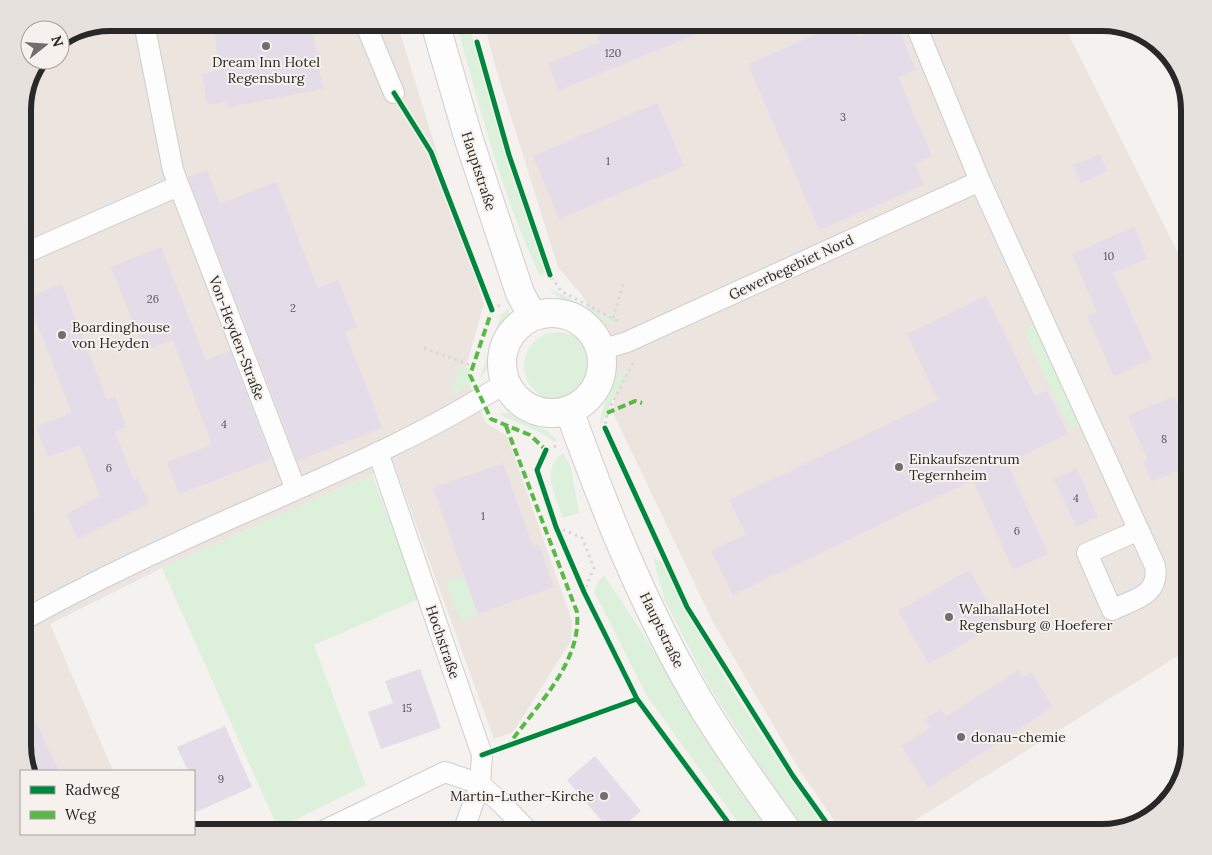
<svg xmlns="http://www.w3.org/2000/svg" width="1212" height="855" font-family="Lora,serif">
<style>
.built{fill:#ece4de}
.green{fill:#ddf0db}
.building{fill:#e4dce9}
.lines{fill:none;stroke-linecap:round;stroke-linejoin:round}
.minor-casing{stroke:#d0cdcc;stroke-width:22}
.secondary-casing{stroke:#d0cdcc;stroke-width:30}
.path{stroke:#d9d8d8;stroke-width:3;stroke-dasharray:2.5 4;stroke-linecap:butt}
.minor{stroke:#fdfdfd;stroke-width:20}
.secondary{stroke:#fdfdfd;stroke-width:28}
.quiet{stroke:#58b947;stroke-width:4;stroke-dasharray:8 4;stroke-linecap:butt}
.cycleway-casing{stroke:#f6f1ed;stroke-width:8}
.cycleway{stroke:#00873e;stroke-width:5}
.poi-dot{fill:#716e6d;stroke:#f6f1ed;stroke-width:2}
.labels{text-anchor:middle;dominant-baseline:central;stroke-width:4;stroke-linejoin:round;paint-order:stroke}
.number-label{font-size:11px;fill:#585558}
.poi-label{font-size:14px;fill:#2a2827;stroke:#f6f1ed;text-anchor:start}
.street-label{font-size:14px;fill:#2a2827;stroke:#f6f1ed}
.rim{fill:none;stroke:#2a2827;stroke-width:6}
</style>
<rect width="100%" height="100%" fill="#f4f1ef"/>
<path class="built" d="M 111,23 L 397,23 L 484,304 L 464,373 L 486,423 L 507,436 L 572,621 L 571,641 L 513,732 L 494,739 L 394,464 L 162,568 L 50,624 L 113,771 L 29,771 L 23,750 L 23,104 L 31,72 L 40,60 L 60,60 L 60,42 Z
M 484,23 L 1063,23 L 1189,275 L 1189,649 L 896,832 L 842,832 L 799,769 L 713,622 L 614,415 L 614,383 L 608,346 L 582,295 L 558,267 L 497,72 Z"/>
<path class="green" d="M 456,23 L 469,23 L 489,99 L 546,271 L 540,276 C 502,196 480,108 456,23 Z
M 549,288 L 618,323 L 611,324 L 580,307 L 564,303 Z
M 509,308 L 508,324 L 496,345 L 490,366 L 480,378 L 501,315 Z
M 1032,322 L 1079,424 L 1069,428 L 1025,334 Z
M524 366a34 34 0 1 1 68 0a34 34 0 1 1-68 0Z
M 460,365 L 470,369 L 468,376 L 471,385 L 450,397 Z
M 630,365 L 600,426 C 601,408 614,373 630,365 Z
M 502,413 C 524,413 543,426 558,441 L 554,442 L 543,434 L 500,415 Z
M 563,453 L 571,468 L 579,513 L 563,518 C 556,497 540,468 563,453 Z
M 372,474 L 419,599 L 314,645 L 366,785 L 278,828 L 162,568 Z
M 653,558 L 663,562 C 708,657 767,747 828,832 L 806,832 L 773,787 L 709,686 L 665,601 Z
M 604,575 C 661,659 713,748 770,832 L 745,832 L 647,696 L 594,591 L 598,582 Z
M 464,576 L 478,614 L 460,621 L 446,582 Z"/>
<path class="building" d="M 212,22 L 311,22 L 323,89 L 228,107 L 227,101 L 207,105 L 202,74 L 221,70 Z
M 592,22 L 725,22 L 725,23 L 559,90 L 548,63 L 600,42 Z
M 844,22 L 853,22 L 859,37 L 896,22 L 916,70 L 898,77 L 932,156 L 915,164 L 924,185 L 819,230 L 748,64 Z
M 657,103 L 684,166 L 559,219 L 533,156 Z
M 1100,154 L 1107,171 L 1081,183 L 1073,165 Z
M 207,170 L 220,204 L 276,182 L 318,288 L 338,280 L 357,327 L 345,332 L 382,428 L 298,461 L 188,177 Z
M 1134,227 L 1147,259 L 1113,273 L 1152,359 L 1114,376 L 1087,316 L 1097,312 L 1072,254 Z
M 161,247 L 206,360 L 230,351 L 271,459 L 179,494 L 167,462 L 212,445 L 173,340 L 145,351 L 111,267 Z
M 62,284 L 107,400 L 115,397 L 126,427 L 115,432 L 134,480 L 137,478 L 149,503 L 78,539 L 66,514 L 100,496 L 80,445 L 48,457 L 36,427 L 72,413 L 27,298 Z
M 986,296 L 1035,396 L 1047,390 L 1068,434 L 1007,463 L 1048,554 L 1013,570 L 973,480 L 733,595 L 711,551 L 746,534 L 729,500 L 938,400 L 907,334 Z
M 1174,396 L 1190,431 L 1190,447 L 1179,451 L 1186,467 L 1152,482 L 1143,462 L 1148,460 L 1128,416 Z
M 503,463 L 533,547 L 539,545 L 554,587 L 478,614 L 433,488 Z
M 1077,469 L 1098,517 L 1076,527 L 1054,479 Z
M 969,570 L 1000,623 L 929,664 L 898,611 Z
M 420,669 L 441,728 L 381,749 L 368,712 L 393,703 L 385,681 Z
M 1018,670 L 1023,677 L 1031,672 L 1053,707 L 928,788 L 901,746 L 930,728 L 924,720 L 941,709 L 946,717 Z
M 23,694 L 59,771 L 29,771 L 23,750 Z
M 225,726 L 252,787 L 194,813 L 194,771 L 188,771 L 177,747 Z
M 595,756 L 641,811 L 616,832 L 611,832 L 567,780 Z"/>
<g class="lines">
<g class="minor-casing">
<path id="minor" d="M 144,23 L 173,170 L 296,490
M 365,23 L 394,93
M 915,23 L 980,181 L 1155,566 C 1160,596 1134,599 1112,610 L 1087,553 L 1139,530
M 23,254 L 178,186
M 600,350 L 627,342 L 980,181
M 378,452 L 482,755 L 480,784 L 463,832
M 23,620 C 74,592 126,566 179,542 C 288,491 403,449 505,383
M 321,832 L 445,772 L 480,784 L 503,805 L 529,832"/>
</g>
<g class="secondary-casing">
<path id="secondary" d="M 435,23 L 469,140 L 520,293 L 532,316
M502 363a50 50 0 1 1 100 0a50 50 0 1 1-100 0Z
M 569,410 C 604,507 643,605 695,694 C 723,742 756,787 788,832"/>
</g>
<path class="path" d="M 477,42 L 509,155 L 550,275 L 561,291 L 619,322
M 492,310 L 500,305
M 613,318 L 623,284
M 424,348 L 473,366
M 633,363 L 607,413 L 605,428 L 687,607 L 793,776 L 833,832
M 556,446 L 546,450 L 537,470 L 556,527 L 584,592 L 637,699 L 735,832
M 557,527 L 582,538 L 594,568 L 584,592
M 501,748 L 637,699"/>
<use href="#minor" class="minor"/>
<use href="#secondary" class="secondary"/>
<path class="quiet" d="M 491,306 L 492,310 L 470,375 L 491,419 L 530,435 L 546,450
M 607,413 L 635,401 L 642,403
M 506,426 L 577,612 C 582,662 537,705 510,743"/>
<g class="cycleway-casing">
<path id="cycleway" d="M 477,42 L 509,155 L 550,275
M 394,93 L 431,152 L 492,310
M 605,428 L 687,607 L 793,776 L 833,832
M 546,450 L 537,470 L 556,527 L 584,592 L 637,699 L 735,832
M 482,755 L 637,699"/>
</g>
<use href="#cycleway" class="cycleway"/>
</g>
<g class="poi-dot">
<circle cx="266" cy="46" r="5"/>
<circle cx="62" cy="335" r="5"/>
<circle cx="899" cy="467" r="5"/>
<circle cx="949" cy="617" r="5"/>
<circle cx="961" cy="737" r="5"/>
<circle cx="604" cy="796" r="5"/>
</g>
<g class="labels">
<g class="number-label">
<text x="613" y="53">120</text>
<text x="843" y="117">3</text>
<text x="608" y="161">1</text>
<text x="1109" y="256">10</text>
<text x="153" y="299">26</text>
<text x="293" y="308">2</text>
<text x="224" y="424">4</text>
<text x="1164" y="439">8</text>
<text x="109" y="468">6</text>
<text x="1076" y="498">4</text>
<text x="483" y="516">1</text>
<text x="1017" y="531">6</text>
<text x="407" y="708">15</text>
<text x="221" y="779">9</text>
</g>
<g class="poi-label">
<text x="266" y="62" text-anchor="middle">Dream Inn Hotel<tspan x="266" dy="16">Regensburg</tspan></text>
<text x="72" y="327">Boardinghouse<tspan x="72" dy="16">von Heyden</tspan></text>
<text x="909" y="459">Einkaufszentrum<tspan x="909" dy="16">Tegernheim</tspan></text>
<text x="959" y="609">WalhallaHotel<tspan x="959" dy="16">Regensburg @ Hoeferer</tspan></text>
<text x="971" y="737">donau-chemie</text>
<text x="594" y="796" text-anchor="end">Martin-Luther-Kirche</text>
</g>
<g class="street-label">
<text transform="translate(479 171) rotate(72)">Hauptstraße</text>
<text transform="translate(791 267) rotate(-25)">Gewerbegebiet Nord</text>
<text transform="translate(237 338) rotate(69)">Von-Heyden-Straße</text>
<text transform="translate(662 630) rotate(64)">Hauptstraße</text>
<text transform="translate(443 642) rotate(71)">Hochstraße</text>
</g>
</g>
<path d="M0 0H1212V855H0ZM110 31H1102A79 79 0 0 1 1181 110V745A79 79 0 0 1 1102 824H110A79 79 0 0 1 31 745V110A79 79 0 0 1 110 31Z" fill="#e6e1dd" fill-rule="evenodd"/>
<path class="rim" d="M110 31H1102A79 79 0 0 1 1181 110V745A79 79 0 0 1 1102 824H110A79 79 0 0 1 31 745V110A79 79 0 0 1 110 31Z"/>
<rect x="20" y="770" width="175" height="65" fill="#f6f1ed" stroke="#a4a19e"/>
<rect x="30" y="786" width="25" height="8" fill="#00873e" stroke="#a4a19e"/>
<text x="65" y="795" font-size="15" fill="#2a2827">Radweg</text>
<rect x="30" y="811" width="25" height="8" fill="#58b947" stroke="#a4a19e"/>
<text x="65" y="820" font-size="15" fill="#2a2827">Weg</text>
<g transform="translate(45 45) rotate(73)"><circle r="24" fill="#f6f1ed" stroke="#a4a19e"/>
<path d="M0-4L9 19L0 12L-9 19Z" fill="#716e6d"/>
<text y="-8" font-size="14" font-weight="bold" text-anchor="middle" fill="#2a2827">N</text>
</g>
</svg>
